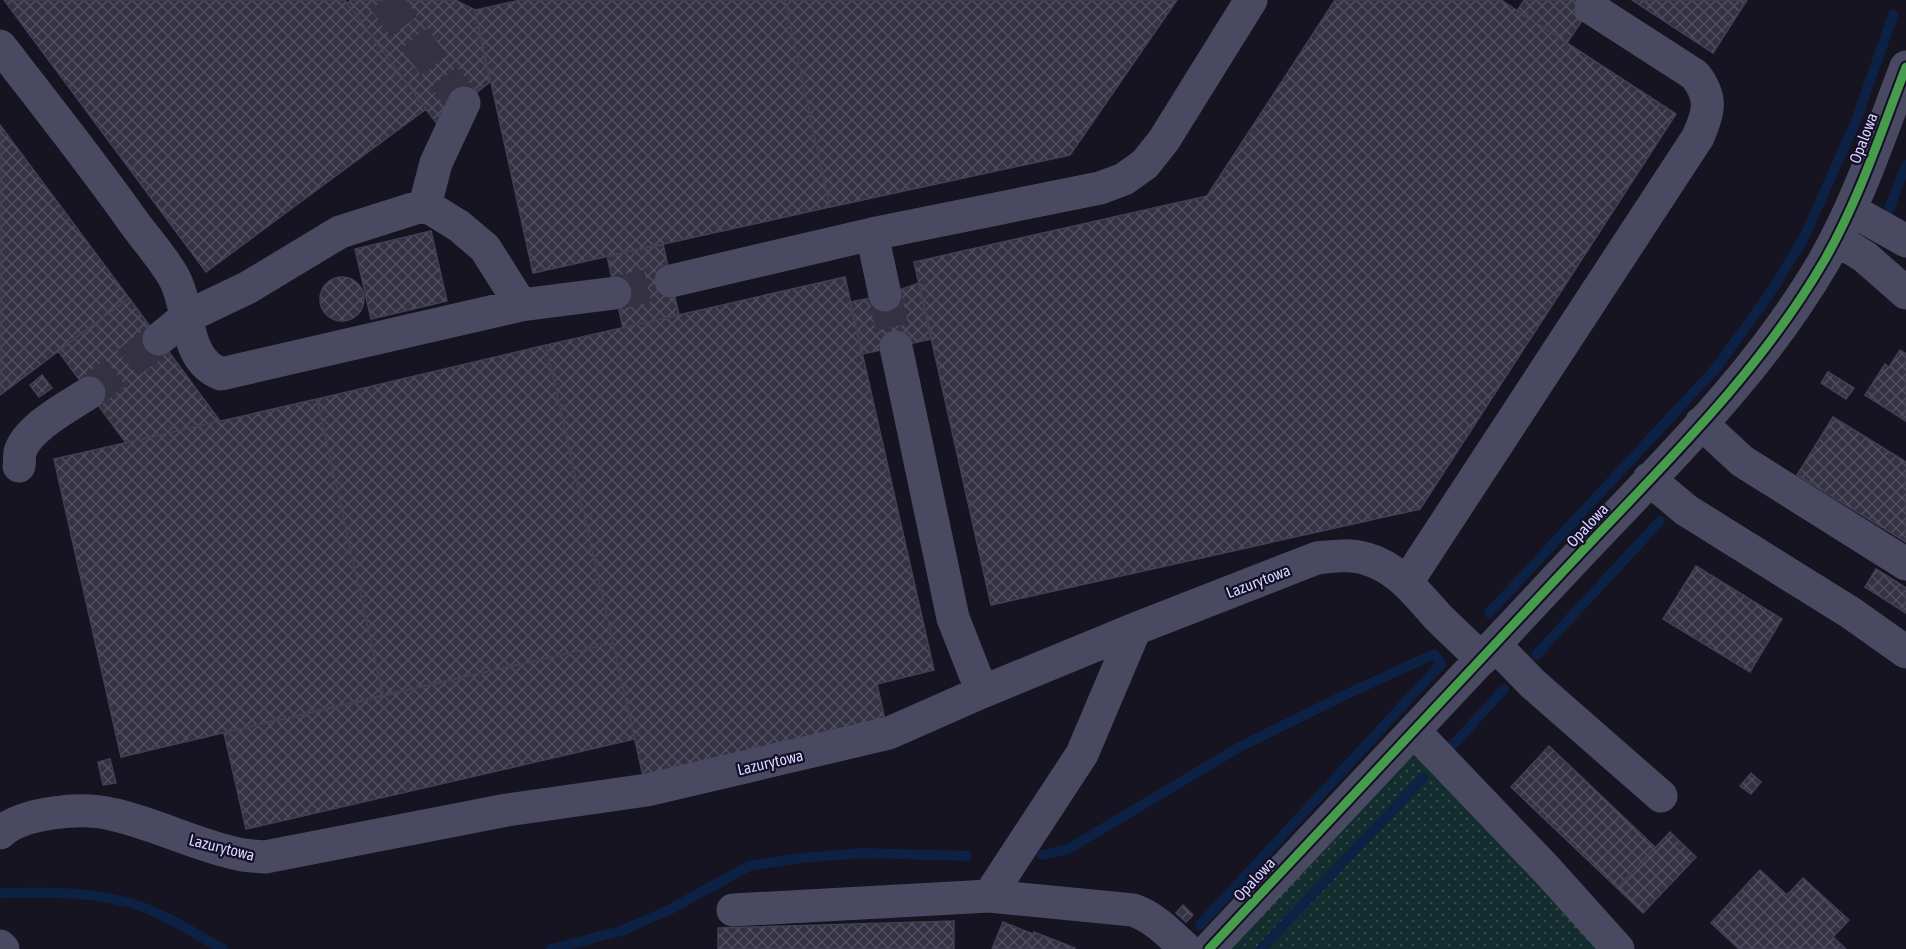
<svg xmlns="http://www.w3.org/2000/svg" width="1906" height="949" font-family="'Asap Condensed',sans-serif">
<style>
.grass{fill:url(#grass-dots)}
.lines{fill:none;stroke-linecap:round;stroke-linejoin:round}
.stream{stroke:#0d2144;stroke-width:10}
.building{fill:url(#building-cross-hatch);stroke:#433f54;stroke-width:1.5}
.minor-tunnel{stroke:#333142;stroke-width:33;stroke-dasharray:33 16;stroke-linecap:butt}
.minor{stroke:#4a4962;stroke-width:33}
.cycleway-casing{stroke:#130f26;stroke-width:13}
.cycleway{stroke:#469c4c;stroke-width:9}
.labels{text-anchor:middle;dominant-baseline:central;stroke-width:4.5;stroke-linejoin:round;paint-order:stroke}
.street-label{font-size:16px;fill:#d9d4ff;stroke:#130f26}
</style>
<defs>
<pattern id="grass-dots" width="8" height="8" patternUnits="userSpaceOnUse" patternTransform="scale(1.5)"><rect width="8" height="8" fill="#132c2d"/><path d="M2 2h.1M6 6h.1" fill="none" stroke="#354a4c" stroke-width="1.8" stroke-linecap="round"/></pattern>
<pattern id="building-cross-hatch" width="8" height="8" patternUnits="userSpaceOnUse" patternTransform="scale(1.5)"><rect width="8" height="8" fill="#343243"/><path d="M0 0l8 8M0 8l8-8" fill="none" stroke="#514f5f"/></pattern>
</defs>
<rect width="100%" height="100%" fill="#161421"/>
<path class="grass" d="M 1414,731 L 1618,949 L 1209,949 Z"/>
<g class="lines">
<path class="stream" d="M 1886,217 L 1906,165
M 1489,613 L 1717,367 L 1770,293 L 1803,240 L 1856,121 L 1893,15
M 1536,655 L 1660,521
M 1453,745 L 1504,689
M 1042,855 L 1068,849 L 1238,748 L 1345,695 L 1434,654 L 1441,664 L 1200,925
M 0,893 C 45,892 99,891 142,907 C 171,917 196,935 223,949
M 551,949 L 621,931 L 669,910 L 749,866 L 800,858 L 863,853 L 967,856
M 1261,949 L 1423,778"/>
</g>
<path class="building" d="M 4,0 L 345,0 L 426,109 L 206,272 Z
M 351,0 L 455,0 L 475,10 L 490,82 L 437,124 L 347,3 Z
M 521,0 L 785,0 L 830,207 L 533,273 L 475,10 Z
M 785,0 L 1177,0 L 1070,155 L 830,207 Z
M 1335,0 L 1501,0 L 1676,114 L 1420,509 L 991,605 L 914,262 L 1207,196 Z
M 1524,0 L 1596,0 L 1567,43 L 1517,11 Z
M 1632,0 L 1747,0 L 1713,53 Z
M 0,125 L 129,298 L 0,395 Z
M 431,231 L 447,301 L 371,319 L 355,249 Z
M 663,244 L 679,315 L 623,328 L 607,256 Z
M 845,277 L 934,670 L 877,684 L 885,720 L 643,776 L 546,345 Z
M320 299a22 22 0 1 1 44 0a22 22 0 1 1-44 0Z
M 919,283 L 932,339 L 862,354 L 850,302 L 885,295 Z
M 129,298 L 220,421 L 126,443 L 58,351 Z
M 546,345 L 613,643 L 383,695 L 317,399 Z
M 1900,350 L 1906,354 L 1906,421 L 1865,395 L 1885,364 L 1889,367 Z
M 1828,372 L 1854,388 L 1846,399 L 1821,383 Z
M 42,375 L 52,388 L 39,397 L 30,385 Z
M 317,399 L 383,695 L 121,757 L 54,459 Z
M 1833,417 L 1906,462 L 1906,542 L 1797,475 Z
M 1696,566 L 1782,619 L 1750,672 L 1663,619 Z
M 1876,569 L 1906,588 L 1906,613 L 1865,587 Z
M 613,643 L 635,739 L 246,829 L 224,733 Z
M 1549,746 L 1655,847 L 1617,888 L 1511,787 Z
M 110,759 L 116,783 L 103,785 L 98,762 Z
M 1751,773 L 1761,782 L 1751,794 L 1740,786 Z
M 1670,832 L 1696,857 L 1643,913 L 1617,888 Z
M 1760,870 L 1787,895 L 1803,878 L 1849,920 L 1833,937 L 1846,949 L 1739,949 L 1711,923 Z
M 1183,905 L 1193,915 L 1186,922 L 1176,913 Z
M 954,921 L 954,949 L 718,949 L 718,928 Z
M 1003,922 L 1033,934 L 1027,949 L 992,949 Z
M 1034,932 L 1075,948 L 1074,949 L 1027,949 Z"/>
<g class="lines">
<path class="minor-tunnel" d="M 384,0 L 464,103
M 615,293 L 671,281
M 885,295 L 896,347
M 89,393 L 159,339"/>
<path class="minor" d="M 0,46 C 46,105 92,163 135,224 C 146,239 171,268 177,284 C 190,314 185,360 221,374 L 521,305 L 615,293
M 425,205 L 436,163 L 464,103
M 1851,210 L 1906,241
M 872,234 L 885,295
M 1836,239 L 1865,257 L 1906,293
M 671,281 L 872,234 L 1100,188 L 1124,179 L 1145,164 L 1164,140 L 1251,0
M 159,339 L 186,317 L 247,288 L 340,232 L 425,205 L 459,226 L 485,248 L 521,305
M 896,347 L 953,618 L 982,692
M 1701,423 L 1742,461 L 1906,564
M 19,466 C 20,462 19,456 20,452 C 27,428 69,406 89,393
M 1649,479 L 1686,510 L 1851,613 L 1906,652
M 1407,582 L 1698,137 C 1709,112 1713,98 1695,75 L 1591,8
M 1495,645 L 1533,684 L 1661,796
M 1414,731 L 1547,870 L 1618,949
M 0,833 C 23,812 81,807 111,814 C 154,823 195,845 238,854 C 247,856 256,856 265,857 L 507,810 L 647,790 L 889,733 L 982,692 L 1135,629 L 1317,558 C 1334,556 1351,554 1367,559 C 1398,568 1417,594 1438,617 C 1452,631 1467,645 1482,659
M 989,896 L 1082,754 L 1135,629
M 733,910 L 989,896 L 1133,910 C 1154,917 1170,934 1186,949
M 0,946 L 3,949
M 1209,949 C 1330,820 1451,691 1572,562 C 1661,467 1758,375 1824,261 C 1859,200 1881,132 1906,67"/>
<g class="cycleway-casing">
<path id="cycleway" d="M 1209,949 C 1330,820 1451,691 1572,562 C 1661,467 1758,375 1824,261 C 1859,200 1881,132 1906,67"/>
</g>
<use href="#cycleway" class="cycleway"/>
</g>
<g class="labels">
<g class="street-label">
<text transform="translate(1863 138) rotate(-69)">Opalowa</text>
<text transform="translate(1587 525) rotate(-47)">Opalowa</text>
<text transform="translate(1258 581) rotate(-21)">Lazurytowa</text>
<text transform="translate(770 762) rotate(-13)">Lazurytowa</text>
<text transform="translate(222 847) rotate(14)">Lazurytowa</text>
<text transform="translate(1254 879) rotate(-47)">Opalowa</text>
</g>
</g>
</svg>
